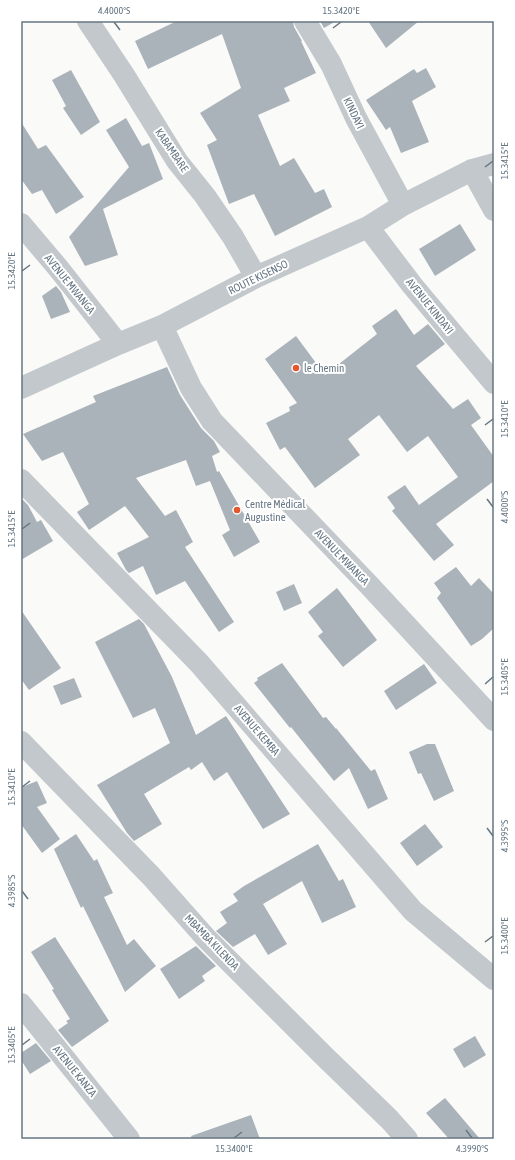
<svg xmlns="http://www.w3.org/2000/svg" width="515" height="1160" font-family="'Asap Condensed',sans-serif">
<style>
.building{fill:#aab3b9}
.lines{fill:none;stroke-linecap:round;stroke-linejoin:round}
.street{stroke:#c3c8cc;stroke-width:22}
.ticks{fill:none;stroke:#657683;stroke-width:1.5}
.poi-dot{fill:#e4572e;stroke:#fff;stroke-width:1.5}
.labels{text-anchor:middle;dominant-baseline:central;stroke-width:4;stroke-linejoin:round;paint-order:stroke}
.street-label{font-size:11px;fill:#657683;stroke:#fff}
.poi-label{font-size:11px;fill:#657683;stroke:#fff;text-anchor:start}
.neatline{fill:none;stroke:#657683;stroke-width:1.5}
.ticks-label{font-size:10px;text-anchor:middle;fill:#657683}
</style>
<rect width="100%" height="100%" fill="#fafaf8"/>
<path class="building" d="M 177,21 L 293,21 L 294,27 L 302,41 L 301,41 L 316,73 L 284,88 L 290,101 L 258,115 L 280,166 L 294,158 L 315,193 L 324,189 L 332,207 L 275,236 L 254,194 L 229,204 L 207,145 L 217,140 L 200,113 L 241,88 L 222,34 L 148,69 L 135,41 Z
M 320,21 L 336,21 L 324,28 Z
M 368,21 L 419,21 L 386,48 Z
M 426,68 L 436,87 L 412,101 L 429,142 L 401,153 L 390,127 L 386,130 L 366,100 L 414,69 L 417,73 Z
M 71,70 L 100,122 L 81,135 L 63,108 L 66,106 L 52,80 Z
M 126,118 L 142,146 L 149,143 L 163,179 L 103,209 L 118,255 L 85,266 L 69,237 L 129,167 L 106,130 Z
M 21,122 L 38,149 L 46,145 L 84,197 L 56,214 L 42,190 L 32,194 L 21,179 Z
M 460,224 L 476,250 L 435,276 L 419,249 Z
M 56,286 L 61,292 L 70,312 L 51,319 L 42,296 Z
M 396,309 L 414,335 L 428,324 L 445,344 L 416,366 L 453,409 L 468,399 L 481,418 L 471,425 L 494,457 L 494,481 L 436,524 L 454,545 L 434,561 L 392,511 L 395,508 L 387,497 L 405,485 L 419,505 L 458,477 L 428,436 L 407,452 L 379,415 L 348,439 L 360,455 L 315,488 L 285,447 L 280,450 L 266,423 L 290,411 L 289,407 L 297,403 L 265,359 L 296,336 L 325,375 L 377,334 L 372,326 Z
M 167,367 L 180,395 L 201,428 L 214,441 L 220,452 L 212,456 L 217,472 L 219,471 L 260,542 L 234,557 L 222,535 L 230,530 L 210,481 L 196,486 L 186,460 L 136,478 L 165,516 L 176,510 L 193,542 L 185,547 L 234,622 L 219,632 L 185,581 L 156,595 L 143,566 L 129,573 L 126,570 L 117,553 L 149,537 L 125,506 L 89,530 L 77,512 L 89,504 L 63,452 L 42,461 L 23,434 L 96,402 L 93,396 Z
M 21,498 L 28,505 L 37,522 L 41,520 L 53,541 L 21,560 Z
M 456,567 L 471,586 L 479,578 L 494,594 L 494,628 L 482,639 L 471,646 L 437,598 L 441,593 L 434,583 Z
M 294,584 L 302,603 L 284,611 L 276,592 Z
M 337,588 L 377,640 L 343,667 L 318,636 L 323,632 L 308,612 Z
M 21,610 L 61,668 L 29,690 L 21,679 Z
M 139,619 L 144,624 L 172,677 L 196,735 L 226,716 L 290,814 L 263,829 L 227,772 L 214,781 L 202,762 L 191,770 L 189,767 L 144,794 L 162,824 L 134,841 L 127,833 L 97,785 L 170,743 L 155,708 L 133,718 L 95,642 Z
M 282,663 L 323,718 L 326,717 L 336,729 L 336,728 L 371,771 L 375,769 L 388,799 L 368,809 L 349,768 L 334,781 L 291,727 L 290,728 L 254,683 L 258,680 L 257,678 Z
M 424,664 L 437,683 L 396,710 L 384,691 Z
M 74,678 L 82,697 L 61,705 L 53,686 Z
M 427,744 L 435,744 L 454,791 L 434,801 L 421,773 L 418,774 L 409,752 Z
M 37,781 L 47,803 L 37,807 L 60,839 L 42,853 L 21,824 L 21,785 L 22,787 Z
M 425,824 L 443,847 L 417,866 L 400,843 Z
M 76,834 L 94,861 L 97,859 L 113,893 L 104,897 L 127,945 L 134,939 L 156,966 L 125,992 L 83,906 L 81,908 L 54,849 Z
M 318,844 L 339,881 L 343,879 L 356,907 L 322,923 L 302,881 L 263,904 L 287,944 L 268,955 L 255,934 L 233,947 L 216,931 L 227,923 L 220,912 L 238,901 L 233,894 L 244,886 Z
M 55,937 L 109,1021 L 72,1047 L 58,1030 L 68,1023 L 66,1021 L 70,1019 L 52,990 L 54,989 L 31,952 Z
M 196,946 L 216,966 L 202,976 L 205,981 L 179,999 L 160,969 Z
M 475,1036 L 486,1055 L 464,1068 L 453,1049 Z
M 36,1043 L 51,1061 L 30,1074 L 21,1060 L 21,1053 Z
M 445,1098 L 480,1139 L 449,1139 L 426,1113 Z
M 251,1115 L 260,1139 L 192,1139 L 191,1136 Z"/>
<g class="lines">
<path class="street" d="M 88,21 L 124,75 L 177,161 L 205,196 L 233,237 L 256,277
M 305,21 L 331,64 L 356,118 L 403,205
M 472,170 L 494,210
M 21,224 L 59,269 L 118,344
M 368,227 L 412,285 L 494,383
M 162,326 L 191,388 L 212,421 L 368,584 L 494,720
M 21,388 L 118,344 L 162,326 L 256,277 L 368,227 L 403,205 L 472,170 L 494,164
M 21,480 L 199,663 L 413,911 L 494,979
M 21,742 L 151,876 L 206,938 L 323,1055 L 389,1119 L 407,1139
M 21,1004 L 129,1139"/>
</g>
<path class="ticks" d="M 114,22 L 120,30M 333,28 L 341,22M 485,167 L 493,161M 22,271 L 30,265M 485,425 L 493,419M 487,499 L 493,507M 22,529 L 30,523M 485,684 L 493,677M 22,787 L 30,781M 487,828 L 493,836M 22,891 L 28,899M 485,942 L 493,936M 22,1045 L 30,1039M 466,1130 L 472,1138M 234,1138 L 242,1132"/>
<g class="poi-dot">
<circle cx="296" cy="368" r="4"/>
<circle cx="237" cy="510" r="4"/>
</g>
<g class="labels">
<g class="street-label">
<text transform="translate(354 113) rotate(64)">KINDAYI</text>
<text transform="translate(172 150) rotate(56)">KABAMBARE</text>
<text transform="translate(258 277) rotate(-26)">ROUTE KISENSO</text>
<text transform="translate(70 284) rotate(51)">AVENUE MWANGA</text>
<text transform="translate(430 306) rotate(51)">AVENUE KINDAYI</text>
<text transform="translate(342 557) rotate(46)">AVENUE MWANGA</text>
<text transform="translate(257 730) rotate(49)">AVENUE KEMBA</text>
<text transform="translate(212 942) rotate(46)">MBAMBA KILENDA</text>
<text transform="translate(75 1071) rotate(51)">AVENUE KANZA</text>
</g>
<g class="poi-label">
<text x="304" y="368">le Chemin</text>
<text x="245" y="504">Centre Médical<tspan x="245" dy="13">Augustine</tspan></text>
</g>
</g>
<rect width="515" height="1160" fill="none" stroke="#ffffff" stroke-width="44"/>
<rect x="22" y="22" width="471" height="1116" class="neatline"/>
<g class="ticks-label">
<text x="114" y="14">4.4000°S</text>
<text x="341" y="14">15.3420°E</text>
<text transform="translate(504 161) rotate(-90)" y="4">15.3415°E</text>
<text transform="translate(11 271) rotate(-90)" y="4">15.3420°E</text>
<text transform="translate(504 419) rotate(-90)" y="4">15.3410°E</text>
<text transform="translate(504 507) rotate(-90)" y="4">4.4000°S</text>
<text transform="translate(11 529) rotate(-90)" y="4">15.3415°E</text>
<text transform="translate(504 677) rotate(-90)" y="4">15.3405°E</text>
<text transform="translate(11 787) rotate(-90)" y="4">15.3410°E</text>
<text transform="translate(504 836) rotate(-90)" y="4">4.3995°S</text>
<text transform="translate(11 891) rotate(-90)" y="4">4.3985°S</text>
<text transform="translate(504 936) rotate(-90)" y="4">15.3400°E</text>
<text transform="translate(11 1045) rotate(-90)" y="4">15.3405°E</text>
<text x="234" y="1152">15.3400°E</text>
<text x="472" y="1152">4.3990°S</text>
</g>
</svg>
